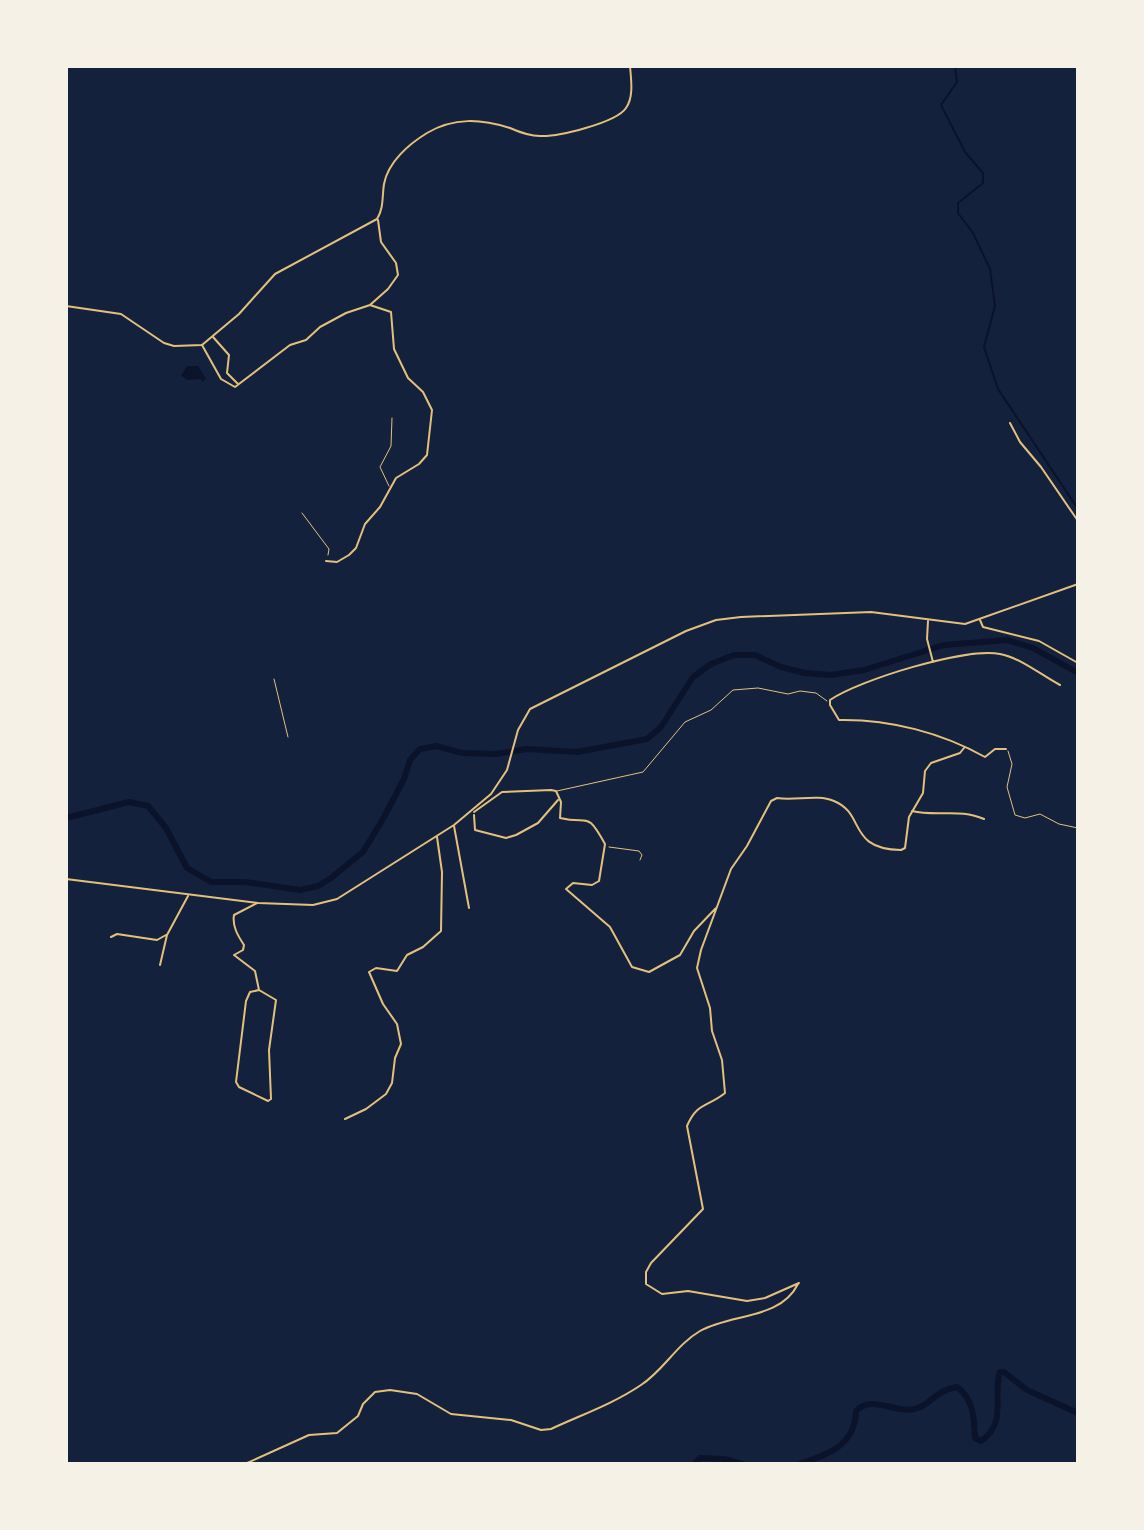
<svg xmlns="http://www.w3.org/2000/svg" width="1144" height="1530" font-family="'Noto Sans',sans-serif">
<style>
.water{fill:#0b132b}
.lines{fill:none;stroke-linecap:round;stroke-linejoin:round}
.stream{stroke:#0b132b;stroke-width:2}
.river{stroke:#0b132b;stroke-width:6}
.path{stroke:#e5c07b;stroke-width:1}
.service{stroke:#e5c07b;stroke-width:1}
.minor{stroke:#e5c07b;stroke-width:2}
.tertiary{stroke:#e5c07b;stroke-width:2}
</style>
<rect width="100%" height="100%" fill="#14213d"/>
<path class="water" d="M 187,366 L 198,366 L 206,379 L 202,382 L 201,379 L 188,380 L 181,376 Z"/>
<g class="lines">
<path class="stream" d="M 955,66 L 957,82 L 941,105 L 965,152 L 983,173 L 983,183 L 958,203 L 958,213 L 973,233 L 990,269 L 995,306 L 984,347 L 998,389 L 1078,509"/>
<path class="river" d="M 66,818 L 129,802 L 148,806 L 166,828 L 187,868 L 211,882 L 245,882 L 300,890 L 318,886 L 331,878 L 363,852 L 384,817 L 404,779 L 410,760 L 420,749 L 436,746 L 462,753 L 496,754 L 526,749 L 577,752 L 647,739 L 661,727 L 693,677 L 711,664 L 734,655 L 755,655 L 781,667 L 805,673 L 831,675 L 864,670 L 944,645 L 1007,640 L 1033,648 L 1078,673
M 695,1464 L 700,1458 L 724,1459 L 742,1464
M 800,1464 C 828,1454 855,1446 856,1411 C 873,1393 897,1416 918,1408 C 934,1402 934,1391 957,1387 C 974,1399 974,1419 975,1438 L 981,1441 C 1008,1423 992,1396 1000,1372 L 1004,1372 L 1027,1390 L 1078,1413"/>
<path class="path" d="M 302,513 L 329,549 L 328,555
M 609,847 L 639,851 L 642,855 L 640,860"/>
<path class="service" d="M 389,486 L 380,467 L 391,446 L 392,418
M 274,679 L 288,737
M 1008,751 L 1012,764 L 1007,787 L 1015,815 L 1025,818 L 1040,814 L 1059,824 L 1078,828
M 557,791 L 643,772 L 685,722 L 711,710 L 733,690 L 758,688 L 788,694 L 800,691 L 816,693 L 827,701"/>
<path class="minor" d="M 213,337 L 229,355 L 227,373 L 238,384
M 202,345 L 221,379 L 235,387 L 290,345 L 306,340 L 320,327 L 346,313 L 370,305 L 388,289 L 398,275 L 396,263 L 381,242 L 378,220
M 1010,423 L 1020,442 L 1041,467 L 1078,521
M 326,561 L 337,562 L 349,555 L 356,548 L 365,524 L 380,507 L 396,478 L 419,464 L 427,455 L 432,410 L 423,392 L 408,378 L 394,349 L 391,312 L 370,305
M 980,620 L 983,627 L 1039,641 L 1078,663
M 928,621 L 927,639 L 933,662
M 1006,749 L 995,749 L 985,757 C 942,733 890,719 839,720 L 830,705 L 830,700 C 859,680 966,647 1000,654 C 1021,658 1041,675 1060,685
M 912,811 C 937,817 960,808 984,819
M 474,812 L 502,792 L 551,790 L 556,791 L 561,802 L 560,818 C 590,825 586,810 605,844 L 599,881 L 592,885 L 573,883 L 566,889 L 610,927 L 632,967 L 649,972 L 680,955 L 694,931 L 716,908
M 474,815 L 475,830 L 506,838 L 516,835 L 538,823 L 558,800
M 454,826 L 469,908
M 257,903 L 234,915 C 232,926 238,936 244,945 L 243,950 L 234,955 L 255,971 L 259,990
M 111,937 L 117,934 L 157,940 L 166,935
M 160,965 L 167,935 L 188,896
M 259,990 L 276,1000 L 269,1050 L 271,1099 L 268,1101 L 239,1087 L 236,1082 L 246,1001 L 250,992 Z
M 345,1119 L 366,1109 L 386,1094 L 392,1083 L 395,1058 L 401,1044 L 397,1024 L 383,1004 L 369,972 L 376,968 L 397,971 L 407,955 L 423,947 L 441,931 L 442,872 L 437,837
M 799,1283 L 765,1298 L 747,1301 L 688,1291 L 662,1294 L 646,1284 L 646,1272 L 651,1263 L 703,1209 L 687,1126 C 697,1102 708,1107 725,1093 L 722,1060 L 712,1031 L 710,1008 L 697,968 L 701,950 L 731,869 L 747,846 L 771,801 L 777,798 C 795,801 817,794 834,801 C 866,814 847,849 901,850 L 905,848 L 909,817 L 923,793 L 925,771 L 931,763 L 960,753 L 964,748
M 245,1464 L 309,1435 L 337,1433 L 358,1416 L 363,1404 L 375,1392 L 390,1390 L 417,1394 L 451,1414 L 511,1420 L 541,1430 L 551,1429 C 581,1415 613,1404 641,1385 C 664,1370 676,1345 700,1331 C 732,1313 780,1320 798,1284"/>
<path class="tertiary" d="M 66,306 L 121,314 L 164,343 L 174,346 L 202,345 L 239,314 L 275,274 L 377,219 C 384,208 382,196 384,184 C 388,162 409,144 427,133 C 454,117 481,119 510,128 C 519,132 530,136 540,136 C 557,137 616,123 626,108 C 634,97 631,79 630,66
M 66,879 L 258,903 L 313,905 L 337,899 L 454,825 L 491,794 L 507,770 L 518,730 L 530,709 L 686,631 L 716,620 L 741,617 L 871,612 L 965,624 L 1078,584"/>
</g>
<rect width="1144" height="1530" fill="none" stroke="#f6f1e7" stroke-width="136"/>
</svg>
